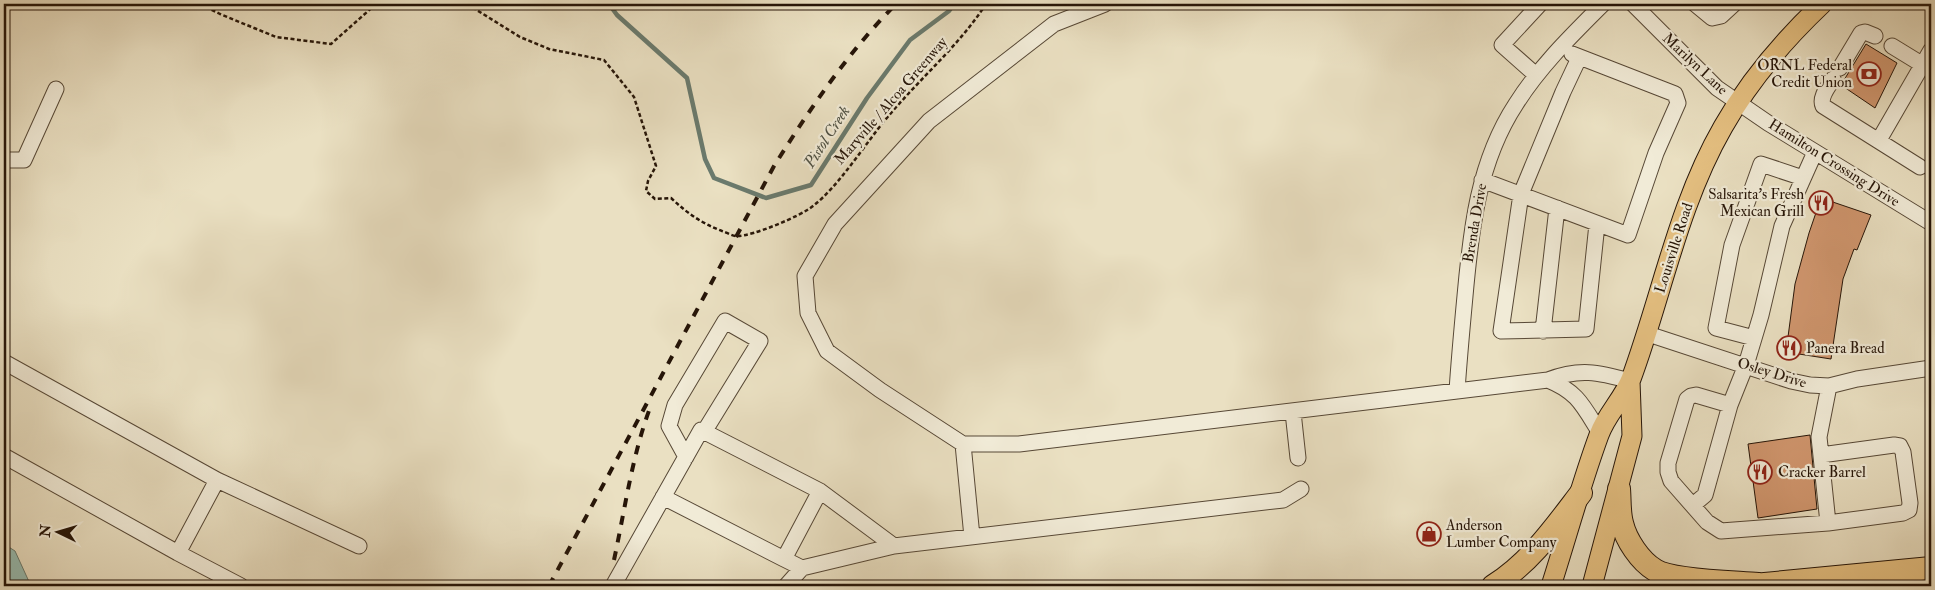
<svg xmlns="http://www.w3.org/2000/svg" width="1935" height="590" font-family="'IM FELL Double Pica',serif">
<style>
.water{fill:#98bdb1;stroke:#6a7a6d}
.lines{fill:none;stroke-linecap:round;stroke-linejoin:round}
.stream{stroke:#6a7a6d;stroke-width:4.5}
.building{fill:#d0966e;stroke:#261508}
.minor-casing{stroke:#574836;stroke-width:17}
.major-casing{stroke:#261508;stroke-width:21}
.highway-casing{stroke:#261508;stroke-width:24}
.path{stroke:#261508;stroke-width:2.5;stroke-dasharray:4 2.5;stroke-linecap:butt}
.minor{stroke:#f1ebd7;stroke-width:15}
.major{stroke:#e5c081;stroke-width:19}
.highway{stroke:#e5c081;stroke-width:22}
.rail{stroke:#261508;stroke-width:4;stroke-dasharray:9 9;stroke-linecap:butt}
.labels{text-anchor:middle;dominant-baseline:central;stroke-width:4.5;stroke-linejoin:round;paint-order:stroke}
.street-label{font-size:15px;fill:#261508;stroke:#f1ebd7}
.poi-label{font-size:15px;fill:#261508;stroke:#f1ebd7;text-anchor:start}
.water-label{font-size:16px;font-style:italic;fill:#4e5043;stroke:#f1ebd7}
</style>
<rect width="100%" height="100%" fill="#eae0c2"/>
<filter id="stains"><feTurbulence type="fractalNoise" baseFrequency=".004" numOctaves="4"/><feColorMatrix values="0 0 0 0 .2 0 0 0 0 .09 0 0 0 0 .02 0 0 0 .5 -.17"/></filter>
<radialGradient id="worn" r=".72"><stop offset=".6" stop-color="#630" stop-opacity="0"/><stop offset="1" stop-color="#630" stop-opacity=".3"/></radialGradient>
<path class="water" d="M 4,544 L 15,551 L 31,586 L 8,586 L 4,579 Z"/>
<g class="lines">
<path class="stream" d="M 609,4 L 617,15 L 687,78 L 705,159 L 714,178 L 766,198 L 811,185 L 867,98 L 910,40 L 949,11 L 954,4"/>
</g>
<path class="building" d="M 1866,44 L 1897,63 L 1875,108 L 1841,85 Z
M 1821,198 L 1871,215 L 1857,250 L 1854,249 L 1843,279 L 1831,359 L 1786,352 L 1795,284 L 1809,233 Z
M 1810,435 L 1817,509 L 1758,518 L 1748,444 Z"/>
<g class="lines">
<g class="minor-casing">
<path id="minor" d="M 1105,4 L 1054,24 L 929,121 L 835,224 L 805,276 L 808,313 L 827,351 L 880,390 L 963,444 L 1019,444 L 1457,391
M 1603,4 C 1572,35 1540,66 1516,104 C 1478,162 1471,229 1465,296 C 1462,328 1459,360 1457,391 L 1548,380 C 1579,368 1598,372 1630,381
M 1633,4 L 1717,88 L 1768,123 L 1931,223
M 1695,4 L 1712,18 L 1721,16 L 1734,4
M 1892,46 L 1923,65
M 1579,58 L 1563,92 L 1521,194 L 1501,331 L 1586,329 L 1597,224
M 1840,68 L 1861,33 L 1865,32 L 1875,36
M 1536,75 L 1502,45 L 1540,4
M 1833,79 C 1829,86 1819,97 1823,106 L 1920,167
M 1879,140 L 1931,50
M 4,160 L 24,160 L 56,89
M 1482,180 L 1628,235 L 1656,153 L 1678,103 L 1675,94 L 1572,54
M 1543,331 L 1557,208
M 1645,333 L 1791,381 L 1810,385 L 1829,386 L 1857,379 L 1931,368
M 1754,338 L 1716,328 L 1732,245 L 1761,164 L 1803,178
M 4,362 L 217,480 L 178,553 L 4,456
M 1548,380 C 1578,392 1583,406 1600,433
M 1730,405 L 1746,365 L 1761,315 L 1782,226 L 1815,152
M 1293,412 L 1298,458
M 963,444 L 972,537
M 1821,455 L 1894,445 L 1900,446 L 1903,452 L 1910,503 L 1909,510 L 1903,513 L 1828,523 L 1819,437 L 1829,386
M 686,457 L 669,426 L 675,405 L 725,321 L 760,341 L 704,432
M 217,480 L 359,546
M 663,497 L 784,559
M 1693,505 L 1705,495 L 1730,405 L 1696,395 L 1691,396 L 1687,399 L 1668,463 L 1668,472 L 1671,481 L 1707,522 L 1721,531 L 1828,523
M 178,553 L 241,586
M 802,568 L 784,559 L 820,491 L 894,546
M 613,586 L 701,430 L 820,491
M 786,586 L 802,568 L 894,546 L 1283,500 L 1301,489"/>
</g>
<g class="major-casing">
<path id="major" d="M 1551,586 C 1567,536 1581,484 1599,435 C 1606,415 1623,399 1631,379 C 1662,295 1678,205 1723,127 C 1749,81 1784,40 1822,4
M 1592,586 L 1632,436 L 1630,381"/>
</g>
<g class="highway-casing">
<path id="highway" d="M 1619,489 C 1620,500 1619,512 1622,523 C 1626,540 1640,561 1655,570 C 1672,581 1735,582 1758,584
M 1493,586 C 1530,563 1555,527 1581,493
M 1743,586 L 1931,568"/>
</g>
<path class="path" d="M 200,4 L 220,14 L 276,37 L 331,44 L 376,4
M 467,4 L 520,37 L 549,49 L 604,60 L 634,97 L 656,166 L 648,181 L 646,191 L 655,199 L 671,198 C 687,213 701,223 722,231 C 726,232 732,236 736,236 C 751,237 801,216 813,206 C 839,186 865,144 886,119 C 918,80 958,47 986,4"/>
<use href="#minor" class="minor"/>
<use href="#major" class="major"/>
<use href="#highway" class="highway"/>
<path class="rail" d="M 614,560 C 625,509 632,456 650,408
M 549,586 L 774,166 C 810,109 848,52 896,4"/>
</g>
<defs>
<g id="bank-ring" transform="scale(1.25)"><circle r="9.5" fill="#f1ebd7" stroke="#8f2418" stroke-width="1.5"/><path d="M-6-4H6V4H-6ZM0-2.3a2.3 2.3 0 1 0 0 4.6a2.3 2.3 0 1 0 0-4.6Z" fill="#8f2418"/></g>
<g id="restaurant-ring" transform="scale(1.25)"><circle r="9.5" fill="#f1ebd7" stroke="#8f2418" stroke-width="1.5"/><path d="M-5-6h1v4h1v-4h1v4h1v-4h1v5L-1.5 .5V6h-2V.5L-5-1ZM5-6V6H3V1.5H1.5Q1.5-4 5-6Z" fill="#8f2418"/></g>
<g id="shop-ring" transform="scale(1.25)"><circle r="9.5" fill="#f1ebd7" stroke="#8f2418" stroke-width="1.5"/><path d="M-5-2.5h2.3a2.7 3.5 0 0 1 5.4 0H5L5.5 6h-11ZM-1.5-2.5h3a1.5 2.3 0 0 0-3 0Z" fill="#8f2418"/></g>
</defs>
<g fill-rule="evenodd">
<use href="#bank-ring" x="1869" y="74"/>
<use href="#restaurant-ring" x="1821" y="203"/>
<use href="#restaurant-ring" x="1789" y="348"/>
<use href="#restaurant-ring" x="1760" y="472"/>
<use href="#shop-ring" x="1429" y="534"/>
</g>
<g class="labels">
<g class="street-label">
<text transform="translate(1695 64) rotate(43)">Marilyn Lane</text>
<text transform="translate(891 101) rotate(-49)">Maryville / Alcoa Greenway</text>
<text transform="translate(1834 163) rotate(32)">Hamilton Crossing Drive</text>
<text transform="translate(1475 223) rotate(-80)">Brenda Drive</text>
<text transform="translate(1674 248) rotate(-72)">Louisville Road</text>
<text transform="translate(1772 373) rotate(17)">Osley Drive</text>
</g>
<g class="poi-label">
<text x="1852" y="65" text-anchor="end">ORNL Federal<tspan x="1852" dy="17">Credit Union</tspan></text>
<text x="1804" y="194" text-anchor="end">Salsarita's Fresh<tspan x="1804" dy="17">Mexican Grill</tspan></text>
<text x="1806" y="348">Panera Bread</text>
<text x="1778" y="472">Cracker Barrel</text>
<text x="1446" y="525">Anderson<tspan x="1446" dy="17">Lumber Company</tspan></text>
</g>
<g class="water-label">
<text transform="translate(827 137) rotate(-57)">Pistol Creek</text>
</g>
</g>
<rect width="1935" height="590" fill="none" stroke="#eae0c2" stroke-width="20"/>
<rect x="5" y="5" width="1925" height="580" fill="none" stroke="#261508" stroke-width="2.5"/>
<rect x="10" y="10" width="1915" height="570" fill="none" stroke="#261508"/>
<g transform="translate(58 532) rotate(275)" stroke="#f1ebd7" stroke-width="4" paint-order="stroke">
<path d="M0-4L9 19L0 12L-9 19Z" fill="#261508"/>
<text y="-8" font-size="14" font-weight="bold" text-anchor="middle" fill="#261508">N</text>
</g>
<rect width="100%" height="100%" filter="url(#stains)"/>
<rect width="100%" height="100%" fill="url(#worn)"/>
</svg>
